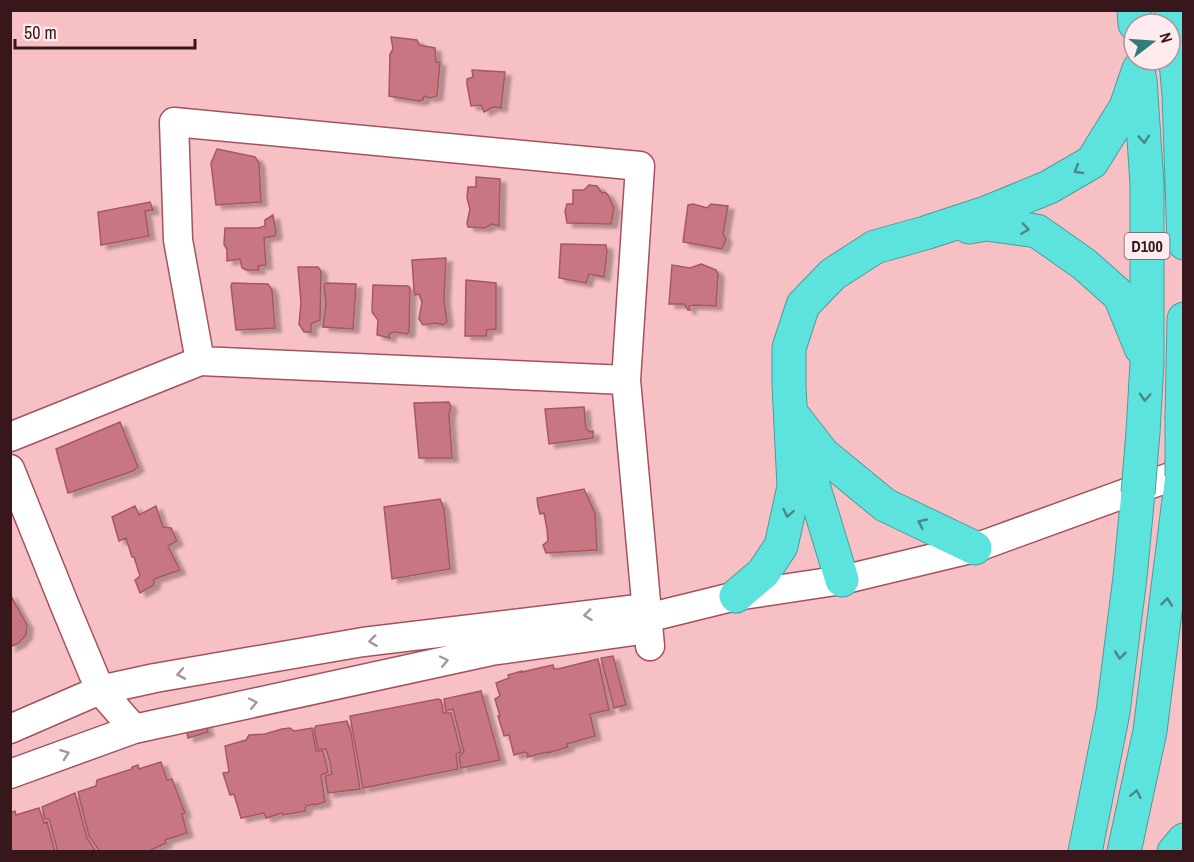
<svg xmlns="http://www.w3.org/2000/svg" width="1194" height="862" font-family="'Archivo Narrow',sans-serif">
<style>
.building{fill:#c87681;stroke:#a75763;stroke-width:1.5;filter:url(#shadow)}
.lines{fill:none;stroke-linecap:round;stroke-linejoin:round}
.minor-casing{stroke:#a2535f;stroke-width:31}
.highway-casing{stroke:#4f9c9a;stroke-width:35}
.minor{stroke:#fff;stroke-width:28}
.highway{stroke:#5ce3de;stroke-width:33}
.highway-bridge-casing{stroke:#4f9c9a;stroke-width:35;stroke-linecap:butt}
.highway-bridge{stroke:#5ce3de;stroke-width:33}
.oneway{stroke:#4b8787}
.oneway2{stroke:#a59799}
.labels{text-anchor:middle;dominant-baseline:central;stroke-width:6;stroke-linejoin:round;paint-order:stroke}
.shield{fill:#feebed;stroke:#73575b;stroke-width:1.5}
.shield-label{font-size:16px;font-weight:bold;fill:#37171c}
</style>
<defs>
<filter id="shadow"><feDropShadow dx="6" dy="4" stdDeviation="1.5" flood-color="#0004"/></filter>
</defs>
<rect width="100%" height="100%" fill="#f6c0c5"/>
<path class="building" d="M 391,37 L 417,40 L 419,45 L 435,48 L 436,62 L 440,62 L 437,96 L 430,98 L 424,96 L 423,100 L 419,101 L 389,96 L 390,54 L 393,49 Z
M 472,70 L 505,72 L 501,108 L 493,107 L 484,112 L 481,105 L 471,106 L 467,84 L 467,79 L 473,77 Z
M 217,149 L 255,157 L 259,163 L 261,202 L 216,205 L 211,163 Z
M 476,177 L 500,179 L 499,226 L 492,224 L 485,228 L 468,227 L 467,223 L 470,209 L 467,198 L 468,187 L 476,187 Z
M 589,185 L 597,186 L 602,193 L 605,192 L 608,195 L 614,208 L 611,224 L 567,223 L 565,211 L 567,204 L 573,204 L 573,190 L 584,190 Z
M 150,202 L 153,210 L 145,211 L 149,236 L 101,245 L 98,212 Z
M 693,204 L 707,208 L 711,204 L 728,206 L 723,234 L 726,239 L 722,249 L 683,242 L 688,205 Z
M 273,215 L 276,232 L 275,236 L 264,238 L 266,265 L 258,266 L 259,270 L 246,270 L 242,268 L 240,259 L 227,261 L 227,250 L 224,244 L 225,228 L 258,228 L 265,226 L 265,220 Z
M 561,244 L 606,245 L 607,252 L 604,277 L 589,274 L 586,283 L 559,278 Z
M 446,258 L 444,300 L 447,322 L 443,325 L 436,323 L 423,325 L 419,319 L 422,302 L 419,294 L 415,295 L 414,290 L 412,260 Z
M 701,264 L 716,270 L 718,274 L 716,306 L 694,305 L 689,306 L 690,310 L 688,310 L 684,304 L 669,304 L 672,265 L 690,268 Z
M 298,267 L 318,267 L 321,271 L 320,320 L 311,324 L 311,332 L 304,332 L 299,324 L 301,303 Z
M 466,280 L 496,283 L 496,329 L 487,330 L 486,336 L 465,336 Z
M 232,283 L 268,284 L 272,290 L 275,328 L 236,330 L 231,286 Z
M 326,283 L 356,284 L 353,329 L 323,327 L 326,303 L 324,285 Z
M 373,285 L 408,286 L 410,288 L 409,332 L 407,334 L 394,332 L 389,334 L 390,338 L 377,335 L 378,320 L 372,312 Z
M 449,402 L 451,407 L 449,414 L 452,458 L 419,458 L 414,403 Z
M 584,407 L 586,429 L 590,432 L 593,431 L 593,438 L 549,444 L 545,409 Z
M 120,422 L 138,467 L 133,471 L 68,493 L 56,449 Z
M 584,489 L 595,513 L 597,550 L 546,553 L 543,545 L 548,541 L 547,529 L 544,513 L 540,514 L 538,506 L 537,498 Z
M 440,499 L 444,509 L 450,569 L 392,579 L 384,507 Z
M 135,506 L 139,515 L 156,506 L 163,527 L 171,528 L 177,541 L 168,546 L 180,570 L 154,579 L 154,585 L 140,593 L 135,580 L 140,576 L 134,557 L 132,557 L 126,538 L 119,541 L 112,517 Z
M 10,594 L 27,625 L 26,635 L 19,643 L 10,647 Z
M 613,656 L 626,705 L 614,708 L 601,658 Z
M 598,659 L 609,710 L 590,714 L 595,736 L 567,744 L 568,747 L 548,753 L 548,752 L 527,757 L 528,754 L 525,752 L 514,755 L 509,735 L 504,736 L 498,716 L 500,716 L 495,699 L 500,696 L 496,683 L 509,678 L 508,675 L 522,671 L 522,672 L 553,665 L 554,669 L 558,669 Z
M 481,691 L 500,760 L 461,768 L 459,756 L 464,752 L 453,709 L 446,711 L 444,699 Z
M 438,699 L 441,700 L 443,713 L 451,713 L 461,752 L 456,754 L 458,769 L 363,788 L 350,716 Z
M 202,715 L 208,732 L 188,738 L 185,722 Z
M 347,721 L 351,733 L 360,789 L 328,793 L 325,776 L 332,774 L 330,762 L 326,749 L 318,749 L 314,729 L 316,726 Z
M 290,728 L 294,731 L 312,728 L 316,751 L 323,751 L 328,772 L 321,775 L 325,802 L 315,805 L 314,804 L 306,806 L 305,811 L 283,815 L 282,813 L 266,818 L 264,813 L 241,818 L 234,794 L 230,795 L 223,773 L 229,772 L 225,746 L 246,740 L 249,735 L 265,734 L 282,729 Z
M 161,762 L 167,780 L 172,779 L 185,813 L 182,814 L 187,833 L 165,840 L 166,843 L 147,852 L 100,852 L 89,836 L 78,792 L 96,786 L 97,780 L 132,769 L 132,767 L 138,765 L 139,769 Z
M 75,793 L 87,838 L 96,852 L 58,852 L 49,819 L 45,819 L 42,807 Z
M 39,808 L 44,823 L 47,822 L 55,852 L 10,852 L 10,813 L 15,811 L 16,815 Z"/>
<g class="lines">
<g class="minor-casing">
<path id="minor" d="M 200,361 L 178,240 L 174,122 L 640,166 L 626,380 L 650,646
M 10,437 L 200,361 L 626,380
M 10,469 L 65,606 L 100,690 L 134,729
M 647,618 L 736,596 L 842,580 L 975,548 L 1184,472
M 10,729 L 100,690 L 155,678 L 363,642 L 646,608
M 10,774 L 134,729 L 491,651 L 648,629"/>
</g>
<g class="highway-casing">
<path id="highway" d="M 1134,10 L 1135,24
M 1171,10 L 1179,94 L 1184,243
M 1140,80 L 1147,184 L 1147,363 L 1143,432
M 969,227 L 986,224 L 1037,231 L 1084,264 L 1120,296 L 1141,348
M 791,413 L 823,454 L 885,505 L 975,548
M 1182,416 L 1184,319
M 803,452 L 842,580
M 736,596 L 763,573 L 781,546 L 794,487 L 789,385 L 789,348 L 803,305 L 833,274 L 875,247 L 925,233 L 986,213 L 1049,187 L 1092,162 L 1126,107 L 1139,69
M 1085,852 L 1113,712 L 1130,577 L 1138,493
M 1124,852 L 1150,731 L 1182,476
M 1174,852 L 1184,840"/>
</g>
<use href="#minor" class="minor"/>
<use href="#highway" class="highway"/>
<g class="highway-bridge-casing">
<path id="highway-bridge" d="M 1182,476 L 1182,416
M 1138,493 L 1143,432"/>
</g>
<use href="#highway-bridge" class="highway-bridge"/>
</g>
<defs><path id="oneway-chevron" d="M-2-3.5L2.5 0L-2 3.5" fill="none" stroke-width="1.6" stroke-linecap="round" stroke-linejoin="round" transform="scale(1.5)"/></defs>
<g class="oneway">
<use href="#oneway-chevron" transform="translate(1144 139) rotate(86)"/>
<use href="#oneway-chevron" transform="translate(1078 170) rotate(149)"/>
<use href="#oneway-chevron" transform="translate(1025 229) rotate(8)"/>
<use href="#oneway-chevron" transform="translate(1145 397) rotate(93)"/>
<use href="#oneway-chevron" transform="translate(788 513) rotate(102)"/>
<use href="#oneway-chevron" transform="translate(922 523) rotate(-155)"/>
<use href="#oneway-chevron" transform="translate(1167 602) rotate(-83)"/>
<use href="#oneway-chevron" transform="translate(1120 655) rotate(97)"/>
<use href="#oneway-chevron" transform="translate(1136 794) rotate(-78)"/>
</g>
<g class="oneway2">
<use href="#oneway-chevron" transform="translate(588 615) rotate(173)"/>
<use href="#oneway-chevron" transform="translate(373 641) rotate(173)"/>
<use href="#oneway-chevron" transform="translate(444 661) rotate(-12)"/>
<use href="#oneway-chevron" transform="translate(181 674) rotate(170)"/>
<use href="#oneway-chevron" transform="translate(253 703) rotate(-12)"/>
<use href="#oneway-chevron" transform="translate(65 754) rotate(-20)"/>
</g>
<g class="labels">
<rect class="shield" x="1124.5" y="233" width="45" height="26" rx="4.5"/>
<g class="shield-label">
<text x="1147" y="246">D100</text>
</g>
</g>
<rect width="1194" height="862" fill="none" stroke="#37171c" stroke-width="24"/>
<g transform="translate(1152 42) rotate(73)"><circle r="28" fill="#feebed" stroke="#ae9699" stroke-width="1.5"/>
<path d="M0-4.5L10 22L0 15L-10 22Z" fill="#337c79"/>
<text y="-9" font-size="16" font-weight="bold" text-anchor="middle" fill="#37171c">N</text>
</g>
<path d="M15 39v9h180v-9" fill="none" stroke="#37171c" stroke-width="3"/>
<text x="24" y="39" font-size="18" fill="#37171c" stroke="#feebed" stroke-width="4.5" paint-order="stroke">50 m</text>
</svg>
